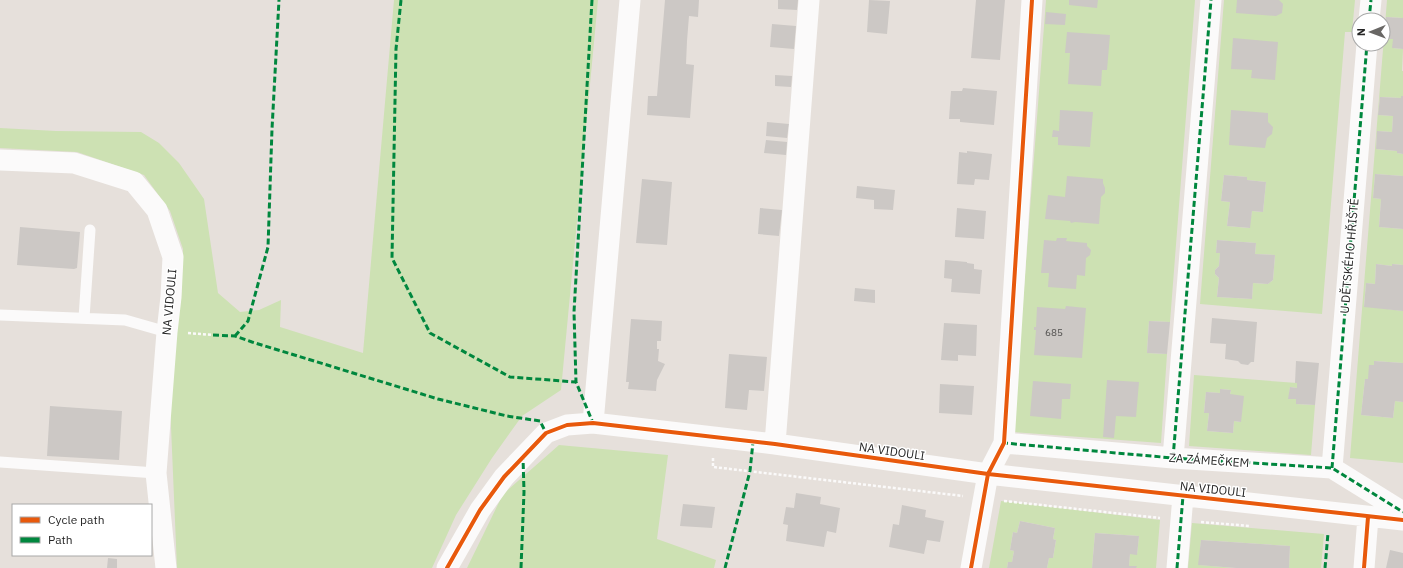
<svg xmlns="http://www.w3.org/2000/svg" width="1403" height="568" font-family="'IBM Plex Sans',sans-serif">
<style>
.green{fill:#cde1b3;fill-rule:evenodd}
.building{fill:#ccc8c5}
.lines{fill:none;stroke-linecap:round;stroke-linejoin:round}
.path{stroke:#fbfafa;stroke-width:2.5;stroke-dasharray:3 2;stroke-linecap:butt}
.lane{stroke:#fbfafa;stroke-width:11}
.street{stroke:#fbfafa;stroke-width:21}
.quiet{stroke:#00873e;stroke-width:3;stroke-dasharray:6 3;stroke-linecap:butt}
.cycleway-casing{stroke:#fff;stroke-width:6}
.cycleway{stroke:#e8590c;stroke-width:4}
.labels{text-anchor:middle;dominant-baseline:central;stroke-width:3;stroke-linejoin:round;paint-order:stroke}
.number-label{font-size:10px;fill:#504f4e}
.street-label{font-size:12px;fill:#262626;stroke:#fff}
</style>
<rect width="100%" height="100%" fill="#e6e0db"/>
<path class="green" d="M 394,0 L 598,0 L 561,390 L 522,416 L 492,458 L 456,515 L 432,568 L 177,568 L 167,332 L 181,300 L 183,249 L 170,211 L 144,175 L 77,152 L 0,148 L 0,128 L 56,131 L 141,132 L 159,143 L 179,163 L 204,199 L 218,293 L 240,312 L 259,310 L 281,300 L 280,327 L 363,353 Z
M 1046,0 L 1195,0 L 1170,322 L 1149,321 L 1147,353 L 1167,354 L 1161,443 L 1013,432 Z
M 1224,0 L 1355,0 L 1352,32 L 1345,32 L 1322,314 L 1200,304 ZM 1224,175 L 1247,177 L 1247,180 L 1266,182 L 1263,212 L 1252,211 L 1249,228 L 1227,226 L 1230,202 L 1221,201 ZM 1217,240 L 1256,243 L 1255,254 L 1275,255 L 1273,280 L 1268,284 L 1253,283 L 1252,299 L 1217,297 L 1219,278 L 1215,274 L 1215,270 L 1219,266 L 1220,253 L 1216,253 Z
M 1387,0 L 1403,0 L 1403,18 L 1386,17 L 1384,38 L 1393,39 L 1393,48 L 1403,49 L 1402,71 L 1403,71 L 1403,96 L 1401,96 L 1401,98 L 1380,97 L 1378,115 L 1393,116 L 1392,132 L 1377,131 L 1376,149 L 1397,151 L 1397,153 L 1403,154 L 1403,176 L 1375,174 L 1373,198 L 1381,199 L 1379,227 L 1403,229 L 1403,265 L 1392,264 L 1392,266 L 1376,264 L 1375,284 L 1366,283 L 1364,306 L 1403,311 L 1403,363 L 1374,361 L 1374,365 L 1368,379 L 1365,379 L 1361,415 L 1393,418 L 1395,401 L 1403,402 L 1403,463 L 1350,458 Z
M 1194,375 L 1297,383 L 1297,388 L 1290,387 L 1289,399 L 1296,399 L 1296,404 L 1315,405 L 1311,455 L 1189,446 ZM 1220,389 L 1231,390 L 1230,394 L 1241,422 L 1234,421 L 1233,433 L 1207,431 L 1209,413 L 1204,412 L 1206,392 L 1220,393 Z
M 559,445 L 668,455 L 657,539 L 716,560 L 714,568 L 467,568 L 503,494 Z
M 1001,501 L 1160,520 L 1156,568 L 1136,568 L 1136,566 L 1129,566 L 1130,554 L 1137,554 L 1139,536 L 1095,533 L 1092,568 L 1047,568 L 1049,558 L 1053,558 L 1056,540 L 1053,539 L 1055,528 L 1020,521 L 1017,533 L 1013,532 L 1010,550 L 1014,551 L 1012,562 L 1008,562 L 1007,568 L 989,568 Z
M 1192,523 L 1324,534 L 1321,568 L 1289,568 L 1290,546 L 1201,540 L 1199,565 L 1236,568 L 1188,568 Z"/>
<path class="building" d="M 665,0 L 699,0 L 698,17 L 689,16 L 687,41 L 686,64 L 694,65 L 690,118 L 647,115 L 648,96 L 657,96 Z
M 778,0 L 798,0 L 797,10 L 778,9 Z
M 869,0 L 890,1 L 887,34 L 867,32 Z
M 976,0 L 1005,0 L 1000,60 L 971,58 Z
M 1069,0 L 1098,0 L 1097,8 L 1069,5 Z
M 1237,0 L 1279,0 L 1283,4 L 1282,13 L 1276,16 L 1236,13 Z
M 1046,12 L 1066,14 L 1065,25 L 1045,24 Z
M 1386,17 L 1403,18 L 1403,49 L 1392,48 L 1393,39 L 1384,39 Z
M 772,24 L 796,26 L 794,49 L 770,47 Z
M 1067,32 L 1110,35 L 1107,70 L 1102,70 L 1101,86 L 1068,84 L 1070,53 L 1065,53 Z
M 1233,38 L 1278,42 L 1275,80 L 1251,78 L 1252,70 L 1231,69 Z
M 775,75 L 792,76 L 791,87 L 775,86 Z
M 963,88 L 997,91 L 994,125 L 960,122 L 960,119 L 949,119 L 951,91 L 962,91 Z
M 1401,96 L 1403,96 L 1403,154 L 1397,153 L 1397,151 L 1376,149 L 1377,131 L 1392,132 L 1393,116 L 1378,115 L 1380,97 L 1401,98 Z
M 1060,110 L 1093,112 L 1090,147 L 1058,145 L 1058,137 L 1052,137 L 1053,130 L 1059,131 Z
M 1231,110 L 1268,113 L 1268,122 L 1273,127 L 1272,134 L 1267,138 L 1265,148 L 1229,145 Z
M 767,122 L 789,124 L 787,138 L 766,136 Z
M 766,140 L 787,142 L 786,155 L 764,153 Z
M 967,151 L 992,154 L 989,180 L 975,179 L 974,185 L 957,184 L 959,152 L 967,153 Z
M 1375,174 L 1403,176 L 1403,229 L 1379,227 L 1381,199 L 1373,198 Z
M 1224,175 L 1247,177 L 1247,180 L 1266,182 L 1263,212 L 1252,211 L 1250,228 L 1227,226 L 1230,202 L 1221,201 Z
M 1067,176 L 1103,179 L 1103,183 L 1105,188 L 1105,193 L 1101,197 L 1099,224 L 1075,222 L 1071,223 L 1070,221 L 1045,219 L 1048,195 L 1065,197 Z
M 642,179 L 672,182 L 667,245 L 636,243 Z
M 857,186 L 895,190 L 893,210 L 874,209 L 874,200 L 856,198 Z
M 760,208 L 782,210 L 779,236 L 758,234 Z
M 957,208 L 986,211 L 984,239 L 955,237 Z
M 20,227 L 80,232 L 77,268 L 74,269 L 17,265 Z
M 1057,238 L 1067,238 L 1066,241 L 1087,243 L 1087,246 L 1091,250 L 1090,255 L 1086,258 L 1085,276 L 1077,275 L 1076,289 L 1048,287 L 1049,273 L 1041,273 L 1044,240 L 1056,241 Z
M 1217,240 L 1256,243 L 1255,254 L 1275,255 L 1273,280 L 1268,284 L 1253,283 L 1252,299 L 1217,297 L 1219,278 L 1215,274 L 1215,270 L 1219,266 L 1220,253 L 1216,253 Z
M 945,260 L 967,262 L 967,263 L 974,264 L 974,269 L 982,270 L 980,294 L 951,292 L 952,279 L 944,278 Z
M 1376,264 L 1392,266 L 1392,264 L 1403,265 L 1403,311 L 1364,307 L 1366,283 L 1375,284 Z
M 855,288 L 875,290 L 875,303 L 854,301 Z
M 1066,306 L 1086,308 L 1082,358 L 1034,355 L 1036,330 L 1034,330 L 1034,327 L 1036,327 L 1037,307 L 1065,309 Z
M 1212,318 L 1257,322 L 1254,362 L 1251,362 L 1248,365 L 1241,364 L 1238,361 L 1225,359 L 1226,344 L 1210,343 Z
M 631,319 L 662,321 L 661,341 L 657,341 L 657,349 L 659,349 L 658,361 L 665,364 L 657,380 L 656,391 L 628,389 L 629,382 L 626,382 Z
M 1149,321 L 1170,322 L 1167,354 L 1147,353 Z
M 944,323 L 977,325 L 976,356 L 958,355 L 958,361 L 941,360 Z
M 729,354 L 767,357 L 764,391 L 749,390 L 747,410 L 725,408 Z
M 1296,361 L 1319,363 L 1315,405 L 1296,404 L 1296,399 L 1288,399 L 1290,387 L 1297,388 L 1297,383 L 1295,383 Z
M 1374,361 L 1403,363 L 1403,402 L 1395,401 L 1393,418 L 1361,415 L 1365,379 L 1368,379 L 1369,365 L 1374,365 Z
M 1107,380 L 1139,382 L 1136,417 L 1116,416 L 1114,438 L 1103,437 Z
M 1033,381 L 1071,384 L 1070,399 L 1062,399 L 1061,419 L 1030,416 Z
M 940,384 L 974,386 L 972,415 L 939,413 Z
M 1220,389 L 1231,390 L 1230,394 L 1244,396 L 1241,422 L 1234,421 L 1233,433 L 1207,431 L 1209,413 L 1204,413 L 1206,392 L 1220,393 Z
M 50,406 L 122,411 L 119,460 L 47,456 Z
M 796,493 L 821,497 L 820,504 L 840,508 L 836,533 L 827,531 L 824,547 L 786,541 L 788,525 L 783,524 L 786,507 L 794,508 Z
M 683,504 L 715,507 L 712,528 L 680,526 Z
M 902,505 L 926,510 L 925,517 L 944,521 L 940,542 L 927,540 L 924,554 L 889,547 L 893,524 L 899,525 Z
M 1020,521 L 1055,528 L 1053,539 L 1056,540 L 1053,558 L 1049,558 L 1047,568 L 1007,568 L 1008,562 L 1012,562 L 1014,551 L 1010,550 L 1013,532 L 1017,533 Z
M 1095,533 L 1139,536 L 1137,555 L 1130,554 L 1129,566 L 1137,566 L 1136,568 L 1092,568 Z
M 1201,540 L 1290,546 L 1289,568 L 1236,568 L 1198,565 Z
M 1390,550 L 1403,553 L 1403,568 L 1386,568 Z
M 108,558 L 117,559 L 117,568 L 107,568 Z"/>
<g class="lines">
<path class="path" d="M 188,333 L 213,335
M 713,458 L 713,467 L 963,496
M 1004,501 L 1160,518
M 1201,522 L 1250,526"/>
<path class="lane" d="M 0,315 L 125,320 L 167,332
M 84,318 L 90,230
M 0,462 L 156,473"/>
<path class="street" d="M 1369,20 L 1371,0
M 0,160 L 74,163 L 134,182 L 157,210 L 173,257 L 171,297 L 167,332 L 156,473 L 166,568
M 593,423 L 630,0
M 1004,443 L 1173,458 L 1332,468 L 1403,512
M 775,444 L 809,0
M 1173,458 L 1211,0
M 1332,468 L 1367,44
M 447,568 L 480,510 L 504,477 L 546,433 L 567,425 L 593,423 L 775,444 L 988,474 L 1403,520
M 971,568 L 988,474 L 1004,443 L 1032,0
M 1177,568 L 1183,496
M 1364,568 L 1368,517"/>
<path class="quiet" d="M 401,0 L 396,49 L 392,258 L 430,333 L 510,377 L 576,382
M 592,0 L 574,312 L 576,382 L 593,423
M 1369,20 L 1371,0
M 213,335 L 235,336 L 252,342 L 438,399 L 507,416 L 540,421 L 546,433
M 235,336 L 248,321 L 268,247 L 272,129 L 279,0
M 1004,441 L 1004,443 L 1173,458 L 1332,468 L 1403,512
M 1173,458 L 1211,0
M 1332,468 L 1367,44
M 521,568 L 524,492 L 523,457
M 725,568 L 750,471 L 753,442
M 1177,568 L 1183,496
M 1325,568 L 1328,533"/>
<g class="cycleway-casing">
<path id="cycleway" d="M 447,568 L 480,510 L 504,477 L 546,433 L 567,425 L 593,423 L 775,444 L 988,474 L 1403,520
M 971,568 L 988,474 L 1004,443 L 1032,0
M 1364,568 L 1368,517"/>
</g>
<use href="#cycleway" class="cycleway"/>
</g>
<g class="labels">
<g class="number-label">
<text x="1054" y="332">685</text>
</g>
<g class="street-label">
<text transform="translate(1349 256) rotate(-85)">U DĚTSKÉHO HŘIŠTĚ</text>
<text transform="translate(169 302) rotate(-85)">NA VIDOULI</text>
<text transform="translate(892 451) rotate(8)">NA VIDOULI</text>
<text transform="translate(1209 460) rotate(4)">ZA ZÁMEČKEM</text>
<text transform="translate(1213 489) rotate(6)">NA VIDOULI</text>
</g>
</g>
<rect x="12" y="504" width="140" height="52" fill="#ffffff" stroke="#a8a8a8"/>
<rect x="20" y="517" width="20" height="6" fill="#e8590c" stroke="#a8a8a8"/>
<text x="48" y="524" font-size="12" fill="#262626">Cycle path</text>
<rect x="20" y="537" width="20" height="6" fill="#00873e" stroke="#a8a8a8"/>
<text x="48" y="544" font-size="12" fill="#262626">Path</text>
<g transform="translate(1371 32) rotate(269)"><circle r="19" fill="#ffffff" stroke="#a8a8a8"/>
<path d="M0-3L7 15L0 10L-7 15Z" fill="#696765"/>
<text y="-6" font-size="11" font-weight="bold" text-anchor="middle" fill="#262626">N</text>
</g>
</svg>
